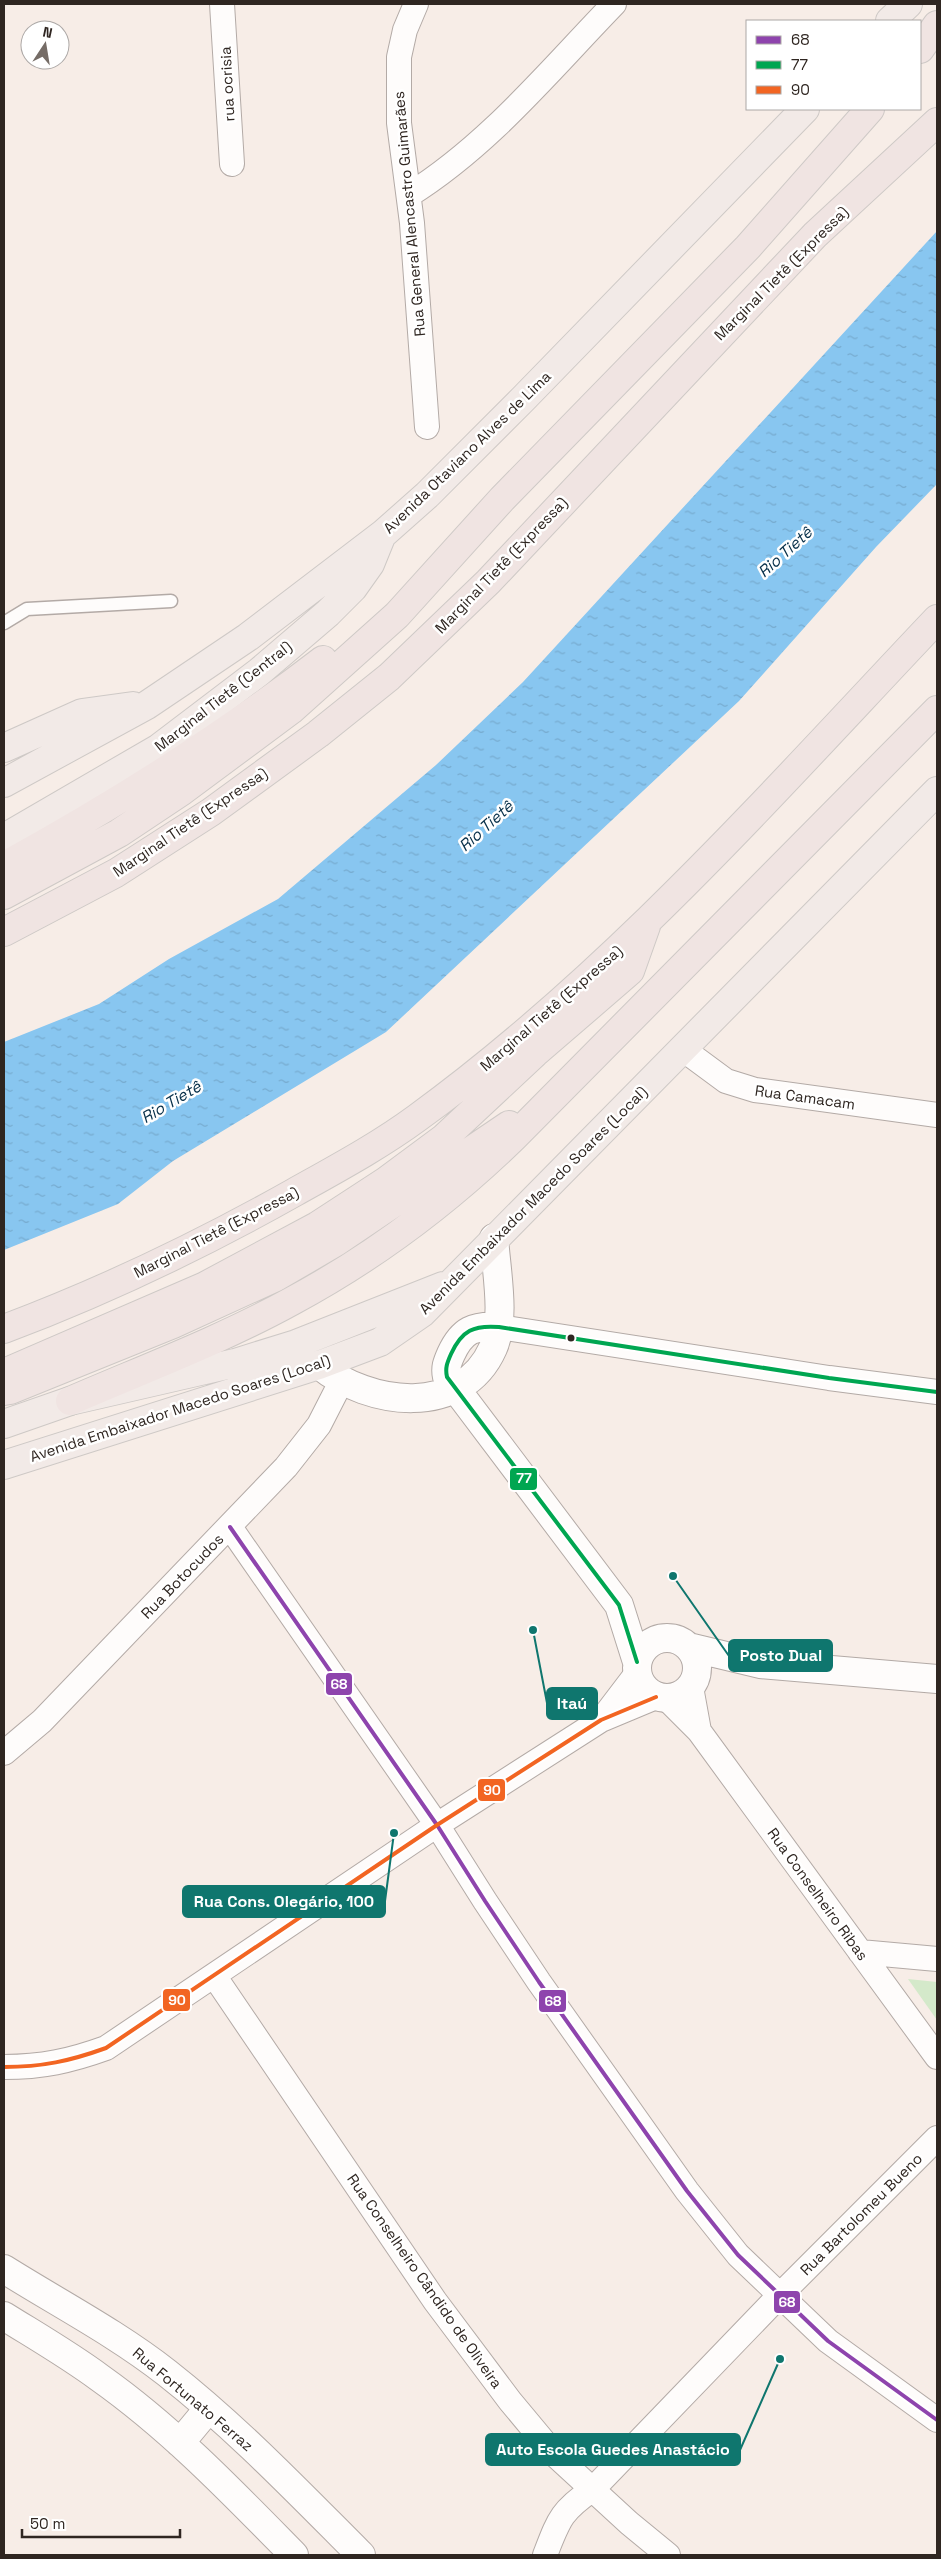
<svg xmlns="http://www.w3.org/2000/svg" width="941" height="2559" font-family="'Space Grotesk',sans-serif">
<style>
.park{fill:#d4e9ca}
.water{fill:url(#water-ripples)}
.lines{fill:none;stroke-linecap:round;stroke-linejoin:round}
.service-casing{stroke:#b3aaa6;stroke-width:15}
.minor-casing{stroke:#b3aaa6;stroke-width:26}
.tertiary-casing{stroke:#b3aaa6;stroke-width:30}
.trunk-casing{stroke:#cec9c6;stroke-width:30}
.motorway-casing{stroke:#cec9c6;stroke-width:30}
.service{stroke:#fefcfb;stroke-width:12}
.minor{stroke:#fefcfb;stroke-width:24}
.tertiary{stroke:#fefcfb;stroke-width:28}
.trunk{stroke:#f2eae7;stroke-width:28}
.motorway{stroke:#f0e4e2;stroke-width:28}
.bus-1-casing{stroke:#fff;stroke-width:8}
.bus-2-casing{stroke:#fff;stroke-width:8}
.bus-3-casing{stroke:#fff;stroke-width:8}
.bus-1{stroke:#8e44ad;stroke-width:4}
.bus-2{stroke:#00a651;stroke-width:4}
.bus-3{stroke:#f26522;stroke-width:4}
.bus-dot{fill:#2f2621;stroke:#fff;stroke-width:2}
.labels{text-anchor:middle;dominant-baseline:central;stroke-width:5;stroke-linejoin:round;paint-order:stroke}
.street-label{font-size:15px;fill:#2f2621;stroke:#fff}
.water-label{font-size:16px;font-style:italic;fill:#062f49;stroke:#fff}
.leader{fill:none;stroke:#0f766e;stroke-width:2}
.callout-dot{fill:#0f766e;stroke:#fff;stroke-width:2}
.callout{fill:#0f766e;stroke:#0f766e;stroke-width:2}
.callout-label{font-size:16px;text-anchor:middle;font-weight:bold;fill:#fff}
.line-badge{stroke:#fff;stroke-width:2}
.badge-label{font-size:14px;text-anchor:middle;font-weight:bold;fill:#fff}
</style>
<defs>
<pattern id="water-ripples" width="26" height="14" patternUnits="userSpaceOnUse" patternTransform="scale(1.25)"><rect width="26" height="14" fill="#88c6f0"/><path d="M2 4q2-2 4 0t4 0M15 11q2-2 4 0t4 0" fill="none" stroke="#76aace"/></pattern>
</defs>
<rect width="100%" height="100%" fill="#f7ede7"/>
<path class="park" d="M 908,1979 L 937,1982 L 937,2020 Z"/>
<path class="water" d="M 937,231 L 937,484 L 876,547 L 739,701 L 386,1032 L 173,1161 L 118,1204 L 4,1250 L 4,1042 L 99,1004 L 169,959 L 278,899 L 436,765 L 523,682 Z"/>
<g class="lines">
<g class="service-casing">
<path id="service" d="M 4,623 L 27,609 L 171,601"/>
</g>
<g class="minor-casing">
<path id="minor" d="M 222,4 L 232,164
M 416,4 L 405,30 L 399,57 L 399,123 L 412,223 L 427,427
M 409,195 C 489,145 549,71 614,4
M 684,1050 L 726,1081 L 755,1090 L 937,1115
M 499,1327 L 829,1378 L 937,1392
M 230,1527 L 437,1825 L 485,1901 L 539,1982 L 687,2191 L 738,2255 L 828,2341 L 937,2420
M 691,1687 L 699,1731
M 666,1698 L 699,1731 L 937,2057
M 602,1719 L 637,1673
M 4,1753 L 42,1721 L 286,1467 L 319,1425 L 341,1382
M 860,1952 L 937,1959
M 215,1977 L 435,2301 L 510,2401 L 555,2455 L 629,2523 L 668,2555
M 4,2067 C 42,2067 70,2061 106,2048 L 437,1825 L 601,1720 L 656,1697
M 545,2555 C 559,2519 561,2511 593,2489 L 780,2295 L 937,2138"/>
</g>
<g class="tertiary-casing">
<path id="tertiary" d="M 499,1327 C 474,1325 462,1330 451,1354 C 447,1363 445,1368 447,1377 L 619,1605 L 637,1662
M 319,1365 C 369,1406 462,1418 493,1348 C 506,1319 496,1269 494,1238
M637 1668a30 30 0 1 1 60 0a30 30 0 1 1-60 0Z
M 689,1647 L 760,1664 L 937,1679
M 4,2269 C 58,2303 116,2333 167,2373 C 237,2428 298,2492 361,2555
M 4,2316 C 36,2336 69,2355 100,2378 C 172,2429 233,2493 294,2555
M 180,2443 L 209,2408"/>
</g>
<g class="trunk-casing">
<path id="trunk" d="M 890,21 L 908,4
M 4,748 L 82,713 L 133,706
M 4,783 L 147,705 L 248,637 L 383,534 L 427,495 L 523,399 L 805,109
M 4,838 L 159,748 L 259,672 L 328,613 L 353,588 L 370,564 L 381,537
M 4,1424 L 70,1401 L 235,1363 L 296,1344 L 443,1286
M 4,1465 L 319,1365 L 380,1342 L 422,1313 L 937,791"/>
</g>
<g class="motorway-casing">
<path id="motorway" d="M 920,49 L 937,25
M 4,866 C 115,805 223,737 323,660
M 4,895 L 119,833 L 182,791 L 291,710 L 397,615 L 502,499 L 748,247 L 870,109
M 4,932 L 116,873 L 211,812 L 318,734 L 389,677 L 488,582 L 815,235 L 937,122
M 4,1329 C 105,1291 201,1245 295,1192 C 336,1169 379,1146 417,1118 C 612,976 772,793 937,619
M 4,1373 L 205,1286 L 317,1226 L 386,1181 L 444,1138 L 535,1053 L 630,971 L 646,926
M 4,1391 L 10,1390 L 173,1324 L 276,1277 L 336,1242 L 509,1125
M 70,1401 C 144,1369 221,1340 292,1301 C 374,1257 447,1202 514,1137 L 937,710"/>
</g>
<use href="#service" class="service"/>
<use href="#minor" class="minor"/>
<use href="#tertiary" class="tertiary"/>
<use href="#trunk" class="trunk"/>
<use href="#motorway" class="motorway"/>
<g class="bus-1-casing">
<path id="bus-1" d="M 230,1527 L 437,1825 L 485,1901 L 539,1982 L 687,2191 L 738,2255 L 828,2341 L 937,2420"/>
</g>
<g class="bus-2-casing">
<path id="bus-2" d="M 637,1662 L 619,1605 L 447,1377 C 445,1368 447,1363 451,1354 C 462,1330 474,1325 499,1327 L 829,1378 L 937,1392"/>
</g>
<g class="bus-3-casing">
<path id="bus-3" d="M 4,2067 C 42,2067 70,2061 106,2048 L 437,1825 L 601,1720 L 656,1697"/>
</g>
<use href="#bus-1" class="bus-1"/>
<use href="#bus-2" class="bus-2"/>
<use href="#bus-3" class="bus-3"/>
</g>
<circle class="bus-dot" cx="571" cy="1338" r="4.5"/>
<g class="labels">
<g class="street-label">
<text transform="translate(227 84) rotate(-93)">rua ocrisia</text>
<text transform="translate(409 214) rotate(-95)">Rua General Alencastro Guimarães</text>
<text transform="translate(781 273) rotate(-45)">Marginal Tietê (Expressa)</text>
<text transform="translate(467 452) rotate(-44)">Avenida Otaviano Alves de Lima</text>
<text transform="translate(501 565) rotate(-46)">Marginal Tietê (Expressa)</text>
<text transform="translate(223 696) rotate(-38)">Marginal Tietê (Central)</text>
<text transform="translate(190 822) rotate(-34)">Marginal Tietê (Expressa)</text>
<text transform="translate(551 1008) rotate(-41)">Marginal Tietê (Expressa)</text>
<text transform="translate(805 1097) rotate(8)">Rua Camacam</text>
<text transform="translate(533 1200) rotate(-45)">Avenida Embaixador Macedo Soares (Local)</text>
<text transform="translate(216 1232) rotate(-27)">Marginal Tietê (Expressa)</text>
<text transform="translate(180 1408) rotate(-18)">Avenida Embaixador Macedo Soares (Local)</text>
<text transform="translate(182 1576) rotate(-46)">Rua Botocudos</text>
<text transform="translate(818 1894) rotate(54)">Rua Conselheiro Ribas</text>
<text transform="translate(861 2214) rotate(-45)">Rua Bartolomeu Bueno</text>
<text transform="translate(425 2281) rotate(55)">Rua Conselheiro Cândido de Oliveira</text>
<text transform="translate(193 2399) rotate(40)">Rua Fortunato Ferraz</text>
</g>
<g class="water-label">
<text transform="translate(785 552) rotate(-42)">Rio Tietê</text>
<text transform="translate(486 826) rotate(-42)">Rio Tietê</text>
<text transform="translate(171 1102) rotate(-31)">Rio Tietê</text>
</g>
</g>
<path class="leader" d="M673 1576L729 1656M533 1630L547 1703M394 1833L385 1901M780 2359L740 2450"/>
<g class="callout-dot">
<circle cx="673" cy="1576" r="5"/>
<circle cx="533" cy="1630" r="5"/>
<circle cx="394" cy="1833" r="5"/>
<circle cx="780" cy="2359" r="5"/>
</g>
<g class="callout">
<rect x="729" y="1640" width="103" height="31" rx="5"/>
<rect x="547" y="1688" width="50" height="31" rx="5"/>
<rect x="183" y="1886" width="202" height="31" rx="5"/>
<rect x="486" y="2434" width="254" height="31" rx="5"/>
</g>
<g class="callout-label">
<text x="781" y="1661">Posto Dual</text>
<text x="572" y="1709">Itaú</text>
<text x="284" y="1907">Rua Cons. Olegário, 100</text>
<text x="613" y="2455">Auto Escola Guedes Anastácio</text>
</g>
<g class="line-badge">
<rect x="509" y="1467" width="29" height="24" rx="5" fill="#00a651"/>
<rect x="325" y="1672" width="28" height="24" rx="5" fill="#8e44ad"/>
<rect x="477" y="1778" width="29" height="24" rx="5" fill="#f26522"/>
<rect x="162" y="1988" width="29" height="24" rx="5" fill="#f26522"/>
<rect x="538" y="1989" width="29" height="24" rx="5" fill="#8e44ad"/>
<rect x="773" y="2290" width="28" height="24" rx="5" fill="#8e44ad"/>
</g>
<g class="badge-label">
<text x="524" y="1483">77</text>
<text x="339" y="1689">68</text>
<text x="492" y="1795">90</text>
<text x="177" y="2005">90</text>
<text x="553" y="2006">68</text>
<text x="787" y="2307">68</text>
</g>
<rect width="941" height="2559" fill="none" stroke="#2f2621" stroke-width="10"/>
<rect x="746" y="20" width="175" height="90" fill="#ffffff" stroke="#aca8a6"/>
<rect x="756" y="36" width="25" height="8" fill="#8e44ad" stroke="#aca8a6"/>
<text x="791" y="45" font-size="15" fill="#2f2621">68</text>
<rect x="756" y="61" width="25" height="8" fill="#00a651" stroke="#aca8a6"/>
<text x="791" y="70" font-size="15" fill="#2f2621">77</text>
<rect x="756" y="86" width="25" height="8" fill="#f26522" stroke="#aca8a6"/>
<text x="791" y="95" font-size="15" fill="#2f2621">90</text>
<g transform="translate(45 45) rotate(12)"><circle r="24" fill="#ffffff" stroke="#aca8a6"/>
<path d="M0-4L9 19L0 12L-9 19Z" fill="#756c66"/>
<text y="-8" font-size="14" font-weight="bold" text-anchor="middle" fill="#2f2621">N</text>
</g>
<path d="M22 2529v8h158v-8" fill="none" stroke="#2f2621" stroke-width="2.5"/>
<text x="30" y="2529" font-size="15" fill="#2f2621" stroke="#ffffff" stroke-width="4" paint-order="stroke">50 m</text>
</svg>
